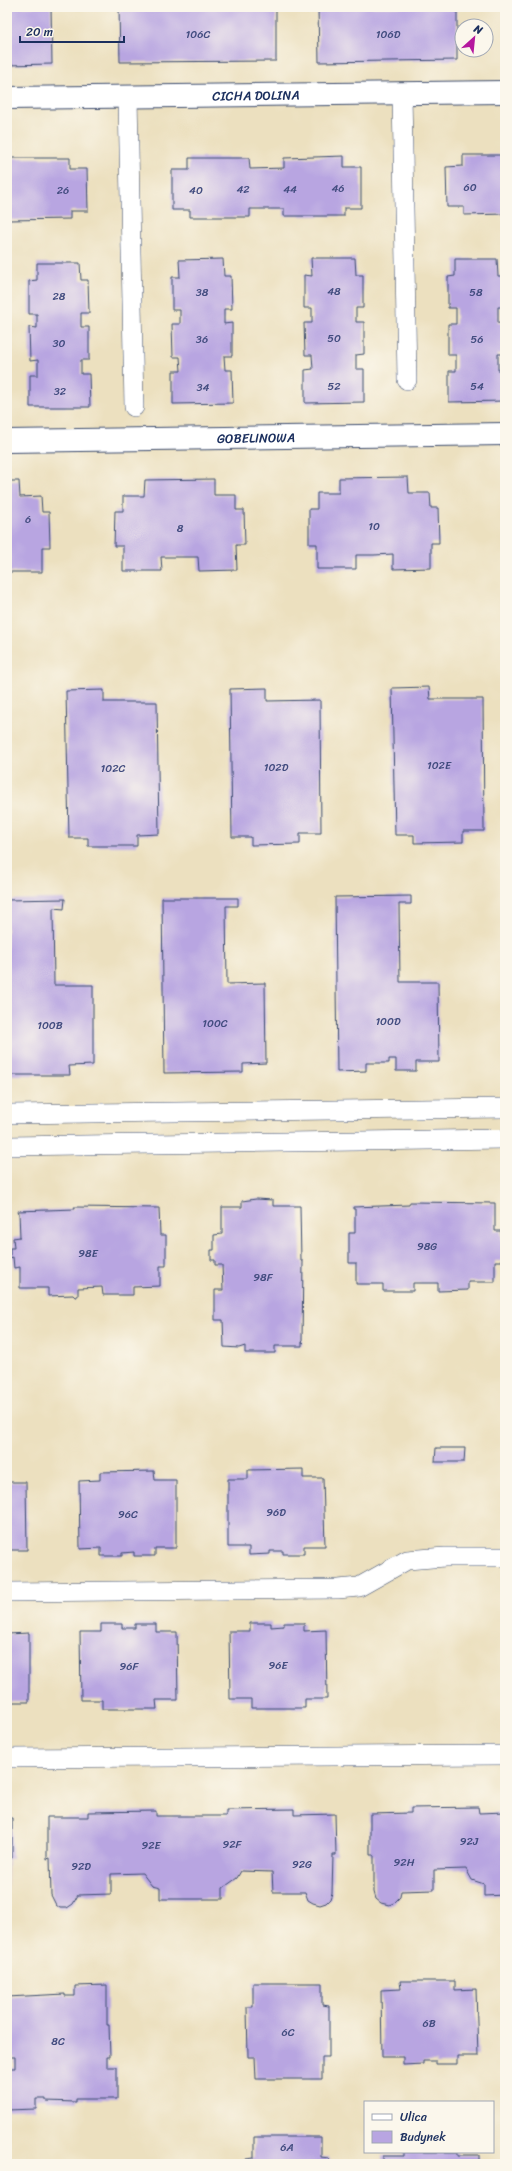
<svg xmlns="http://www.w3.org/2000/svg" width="512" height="2171" font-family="Sriracha,sans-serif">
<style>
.building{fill:#b8a5e1}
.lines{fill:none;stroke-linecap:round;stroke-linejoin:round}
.service-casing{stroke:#3a4a6d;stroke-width:20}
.minor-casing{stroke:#3a4a6d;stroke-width:24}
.service{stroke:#fff;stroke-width:19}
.minor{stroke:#fff;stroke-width:22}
.labels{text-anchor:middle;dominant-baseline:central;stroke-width:3.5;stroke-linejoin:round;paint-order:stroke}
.number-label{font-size:11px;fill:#424c7f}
.street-label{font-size:13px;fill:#1b2f5e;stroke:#fbf7ec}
</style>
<rect width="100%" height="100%" fill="#fbf7ec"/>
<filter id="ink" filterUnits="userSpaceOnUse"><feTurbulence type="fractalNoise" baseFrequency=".025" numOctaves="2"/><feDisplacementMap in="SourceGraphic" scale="8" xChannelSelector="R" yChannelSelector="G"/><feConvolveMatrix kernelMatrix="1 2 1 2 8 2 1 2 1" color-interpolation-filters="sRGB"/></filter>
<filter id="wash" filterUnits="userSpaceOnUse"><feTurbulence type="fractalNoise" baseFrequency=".012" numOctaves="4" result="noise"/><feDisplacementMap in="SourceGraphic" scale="16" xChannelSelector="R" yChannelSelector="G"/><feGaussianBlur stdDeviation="0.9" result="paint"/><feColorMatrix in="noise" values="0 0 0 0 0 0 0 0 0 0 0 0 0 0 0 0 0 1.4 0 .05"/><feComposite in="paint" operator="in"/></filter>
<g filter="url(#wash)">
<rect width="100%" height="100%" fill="#ece0bf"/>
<g id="blocks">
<path class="building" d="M 7,7 L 51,7 L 52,64 L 7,65 Z
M 119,7 L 276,7 L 276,61 L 120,62 Z
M 318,7 L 457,7 L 457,60 L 319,62 Z
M 463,155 L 505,155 L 505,214 L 464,215 L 464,207 L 447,207 L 446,167 L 463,166 Z
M 344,156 L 344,167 L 361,167 L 361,208 L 344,208 L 344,216 L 284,216 L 284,209 L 250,209 L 250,217 L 190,217 L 190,210 L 172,210 L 172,170 L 189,170 L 189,158 L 249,158 L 250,169 L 284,168 L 284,158 Z
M 7,158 L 70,158 L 70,169 L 87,169 L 88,211 L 70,211 L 70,219 L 8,220 Z
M 311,258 L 355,258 L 356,275 L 363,275 L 363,308 L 356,308 L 356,322 L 364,322 L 364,354 L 356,355 L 356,369 L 364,369 L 364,402 L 305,403 L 305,370 L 313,369 L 312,355 L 305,355 L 304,323 L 312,323 L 312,308 L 304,308 L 304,275 L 312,276 Z
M 223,259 L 224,276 L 231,276 L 232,309 L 224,309 L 224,324 L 232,323 L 232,356 L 224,356 L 225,370 L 232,370 L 233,403 L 173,404 L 173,371 L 181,371 L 180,357 L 173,357 L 172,324 L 180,324 L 180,310 L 172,310 L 172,277 L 180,277 L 179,260 Z
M 455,259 L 497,259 L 498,276 L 505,276 L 505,307 L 498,307 L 498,323 L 505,323 L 505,354 L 498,354 L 498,370 L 505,370 L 505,401 L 449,402 L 449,371 L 456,371 L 456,355 L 448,355 L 448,324 L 456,324 L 456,308 L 448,308 L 448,277 L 455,276 Z
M 37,263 L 80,263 L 81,280 L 88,280 L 89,313 L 81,313 L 81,327 L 89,327 L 89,360 L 81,360 L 81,374 L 89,374 L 90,407 L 30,407 L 30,375 L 38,375 L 38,360 L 30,361 L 29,327 L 37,328 L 37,314 L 29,314 L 29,281 L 37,280 Z
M 408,477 L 409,493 L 430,493 L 431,508 L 438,508 L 439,543 L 431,543 L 431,568 L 393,569 L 393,554 L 374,555 L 356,555 L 356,569 L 317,569 L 317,544 L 309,544 L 309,509 L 317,509 L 317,493 L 339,493 L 339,478 Z
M 214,479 L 214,495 L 236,495 L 236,510 L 244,510 L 245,545 L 236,545 L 237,570 L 199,571 L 198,557 L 161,557 L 162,571 L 123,571 L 123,546 L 114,546 L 115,511 L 123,511 L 123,496 L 144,496 L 145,480 Z
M 7,481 L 19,481 L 20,497 L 41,496 L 42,512 L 49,512 L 50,547 L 42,547 L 42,572 L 7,572 Z
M 429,687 L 430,699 L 483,699 L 484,831 L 463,831 L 463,842 L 414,843 L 414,835 L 395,835 L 392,688 Z
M 267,688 L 267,701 L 320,700 L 321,833 L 300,833 L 300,844 L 251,845 L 251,837 L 232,837 L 230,689 Z
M 104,690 L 104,702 L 157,702 L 159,834 L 137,835 L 137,846 L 88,846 L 88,838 L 69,838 L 66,691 Z
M 411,896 L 411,904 L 399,904 L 400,982 L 438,982 L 439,1062 L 416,1062 L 416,1071 L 396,1071 L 396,1059 L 389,1059 L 389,1063 L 366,1063 L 366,1071 L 337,1072 L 335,897 Z
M 162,898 L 238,898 L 238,906 L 226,906 L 227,984 L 265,983 L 266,1063 L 243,1064 L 243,1072 L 164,1073 Z
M 65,899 L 64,909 L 53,908 L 54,985 L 93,985 L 93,1065 L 69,1066 L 70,1075 L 7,1075 L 7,900 Z
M 256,1199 L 273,1200 L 273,1206 L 300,1206 L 301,1261 L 303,1261 L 302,1341 L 304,1343 L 302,1342 L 302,1346 L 275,1346 L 275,1353 L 245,1353 L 245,1346 L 239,1348 L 224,1347 L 223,1320 L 215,1320 L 215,1290 L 223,1290 L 222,1265 L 215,1265 L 215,1260 L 211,1260 L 211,1250 L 214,1250 L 214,1235 L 222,1234 L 222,1207 L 242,1207 L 242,1201 Z
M 410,1202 L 495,1203 L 495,1231 L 501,1231 L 502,1241 L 505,1241 L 505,1251 L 502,1251 L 502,1261 L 495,1261 L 495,1282 L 468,1282 L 468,1290 L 438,1291 L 438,1283 L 413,1283 L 413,1291 L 383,1291 L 383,1284 L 356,1284 L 356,1263 L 349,1263 L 349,1233 L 355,1233 L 355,1209 L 353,1209 L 353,1207 L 409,1205 Z
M 74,1207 L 159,1208 L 160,1235 L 166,1235 L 166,1266 L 160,1266 L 160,1286 L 133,1287 L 133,1295 L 103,1295 L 102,1287 L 78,1288 L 78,1296 L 76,1296 L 76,1298 L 73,1295 L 48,1296 L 48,1288 L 20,1288 L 20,1267 L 14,1268 L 13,1257 L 10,1258 L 10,1248 L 14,1248 L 13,1238 L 20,1237 L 19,1213 L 18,1211 L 75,1209 Z
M 436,1448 L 465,1448 L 464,1462 L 435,1462 Z
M 303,1469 L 303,1478 L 323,1478 L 325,1546 L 304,1546 L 304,1554 L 283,1554 L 283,1551 L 270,1551 L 270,1554 L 249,1555 L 249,1547 L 228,1547 L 228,1479 L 248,1479 L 248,1470 Z
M 154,1471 L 155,1480 L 176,1480 L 176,1548 L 155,1548 L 155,1556 L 134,1556 L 134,1552 L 122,1553 L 122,1556 L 101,1556 L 101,1548 L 80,1549 L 79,1481 L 100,1480 L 100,1472 Z
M 7,1482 L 26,1482 L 27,1550 L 7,1550 Z
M 250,1623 L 271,1623 L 271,1627 L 284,1626 L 284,1623 L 304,1623 L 304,1631 L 326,1630 L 327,1699 L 305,1699 L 305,1708 L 251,1708 L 251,1699 L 230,1699 L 229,1631 L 250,1631 Z
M 101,1624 L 122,1624 L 122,1628 L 135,1628 L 135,1624 L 156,1624 L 156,1632 L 177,1632 L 178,1700 L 156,1700 L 157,1709 L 102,1709 L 102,1700 L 81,1700 L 80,1632 L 101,1632 Z
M 29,1633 L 29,1702 L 7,1702 L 7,1634 Z
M 478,1807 L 479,1813 L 505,1812 L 505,1895 L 484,1896 L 484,1884 L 472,1880 L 466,1869 L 434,1870 L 434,1890 L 401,1891 L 400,1897 L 394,1903 L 389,1905 L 381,1903 L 376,1899 L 374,1892 L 374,1855 L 370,1855 L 370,1814 L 411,1813 L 411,1808 Z
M 294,1809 L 294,1815 L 335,1814 L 336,1855 L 333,1855 L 332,1893 L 330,1899 L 326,1903 L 320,1905 L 313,1903 L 308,1900 L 305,1892 L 273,1892 L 272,1872 L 241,1871 L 237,1878 L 223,1888 L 223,1899 L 160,1899 L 160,1888 L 152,1886 L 142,1873 L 111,1874 L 111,1894 L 78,1895 L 73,1904 L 67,1908 L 60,1908 L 56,1905 L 51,1895 L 50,1858 L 47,1859 L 47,1817 L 88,1817 L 88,1812 L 156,1811 L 156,1816 L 226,1816 L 226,1810 Z
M 7,1818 L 12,1818 L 12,1858 L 8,1859 L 7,1899 Z
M 400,1981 L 455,1981 L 455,1990 L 476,1989 L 478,2056 L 457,2056 L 457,2064 L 436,2064 L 436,2061 L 423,2061 L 423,2064 L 403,2065 L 403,2057 L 382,2057 L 381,1990 L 401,1989 Z
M 253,1983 L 322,1983 L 322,2005 L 329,2006 L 329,2057 L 322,2057 L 322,2079 L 256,2079 L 255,2057 L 248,2057 L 247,2007 L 253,2007 Z
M 107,1985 L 107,2025 L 109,2025 L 110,2057 L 107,2057 L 107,2067 L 117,2067 L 117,2099 L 76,2099 L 76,2102 L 46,2101 L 46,2099 L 36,2099 L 36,2109 L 7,2110 L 7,2068 L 15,2068 L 15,2057 L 7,2057 L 7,1997 L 65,1994 L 65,1996 L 75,1996 L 75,1986 Z
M 254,2137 L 321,2137 L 321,2157 L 329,2158 L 330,2164 L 246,2164 L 246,2159 L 254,2158 Z
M 404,2152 L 458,2152 L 458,2155 L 479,2155 L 479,2164 L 383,2164 L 383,2156 L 404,2156 Z
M 37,2162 L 37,2164 L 7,2164 L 7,2163 Z"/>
</g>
</g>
<g filter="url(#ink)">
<use href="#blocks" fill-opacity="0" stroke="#3a4a6d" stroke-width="1"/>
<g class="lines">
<g class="service-casing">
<path id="service" d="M 402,93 L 407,380
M 128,97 L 134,407
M 7,1114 L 505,1108
M 7,1146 L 505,1139
M 7,1592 L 338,1589 L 359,1587 L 407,1560 L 445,1557 L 505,1557
M 7,1758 L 505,1755"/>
</g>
<g class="minor-casing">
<g id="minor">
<path id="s1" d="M 7,98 L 505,92"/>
<path id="s2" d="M 7,441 L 505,434"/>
</g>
</g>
<use href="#service" class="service"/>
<use href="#minor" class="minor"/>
</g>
</g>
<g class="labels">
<g class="number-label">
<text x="198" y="34">106C</text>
<text x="388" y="34">106D</text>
<text x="470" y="187">60</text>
<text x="338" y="188">46</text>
<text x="243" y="189">42</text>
<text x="290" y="189">44</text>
<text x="63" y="190">26</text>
<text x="196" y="190">40</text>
<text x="334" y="291">48</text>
<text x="202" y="292">38</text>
<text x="476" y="292">58</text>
<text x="59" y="296">28</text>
<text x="334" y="338">50</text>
<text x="202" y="339">36</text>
<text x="477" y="339">56</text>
<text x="59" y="343">30</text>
<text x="334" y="386">52</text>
<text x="477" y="386">54</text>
<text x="203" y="387">34</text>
<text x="60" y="391">32</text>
<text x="28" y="519">6</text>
<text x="374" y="526">10</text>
<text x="180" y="528">8</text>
<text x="439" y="765">102E</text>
<text x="276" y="767">102D</text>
<text x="113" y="768">102C</text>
<text x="388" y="1021">100D</text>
<text x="215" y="1023">100C</text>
<text x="50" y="1025">100B</text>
<text x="427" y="1246">98G</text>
<text x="88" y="1253">98E</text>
<text x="263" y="1277">98F</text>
<text x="276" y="1512">96D</text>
<text x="128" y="1514">96C</text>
<text x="278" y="1665">96E</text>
<text x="129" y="1666">96F</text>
<text x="469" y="1841">92J</text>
<text x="232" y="1844">92F</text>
<text x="151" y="1845">92E</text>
<text x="404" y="1862">92H</text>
<text x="302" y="1864">92G</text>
<text x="81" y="1866">92D</text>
<text x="429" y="2023">6B</text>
<text x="288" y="2032">6C</text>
<text x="58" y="2041">8C</text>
<text x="287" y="2147">6A</text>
</g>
<g class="street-label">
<text stroke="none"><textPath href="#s1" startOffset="249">CICHA DOLINA</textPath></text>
<text stroke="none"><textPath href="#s2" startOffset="249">GOBELINOWA</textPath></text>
</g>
</g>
<rect width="512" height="2171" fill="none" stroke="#fbf7ec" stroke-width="24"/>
<rect x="364" y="2101" width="130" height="52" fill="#fbf7ec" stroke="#a1a7b3"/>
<rect x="372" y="2114" width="20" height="6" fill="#ffffff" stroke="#a1a7b3"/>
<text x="400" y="2121" font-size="12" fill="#1b2f5e">Ulica</text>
<rect x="372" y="2131" width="20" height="12" fill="#b8a5e1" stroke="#a1a7b3"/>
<text x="400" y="2141" font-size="12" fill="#1b2f5e">Budynek</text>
<g transform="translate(474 38) rotate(27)"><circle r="19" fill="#fbf7ec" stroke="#a1a7b3"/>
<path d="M0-3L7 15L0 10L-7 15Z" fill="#b5179e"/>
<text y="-6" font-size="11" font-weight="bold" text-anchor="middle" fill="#1b2f5e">N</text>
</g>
<path d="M20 36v6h104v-6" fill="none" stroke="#1b2f5e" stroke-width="2"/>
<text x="26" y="36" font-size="12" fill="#1b2f5e" stroke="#fbf7ec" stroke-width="3" paint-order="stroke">20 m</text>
</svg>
